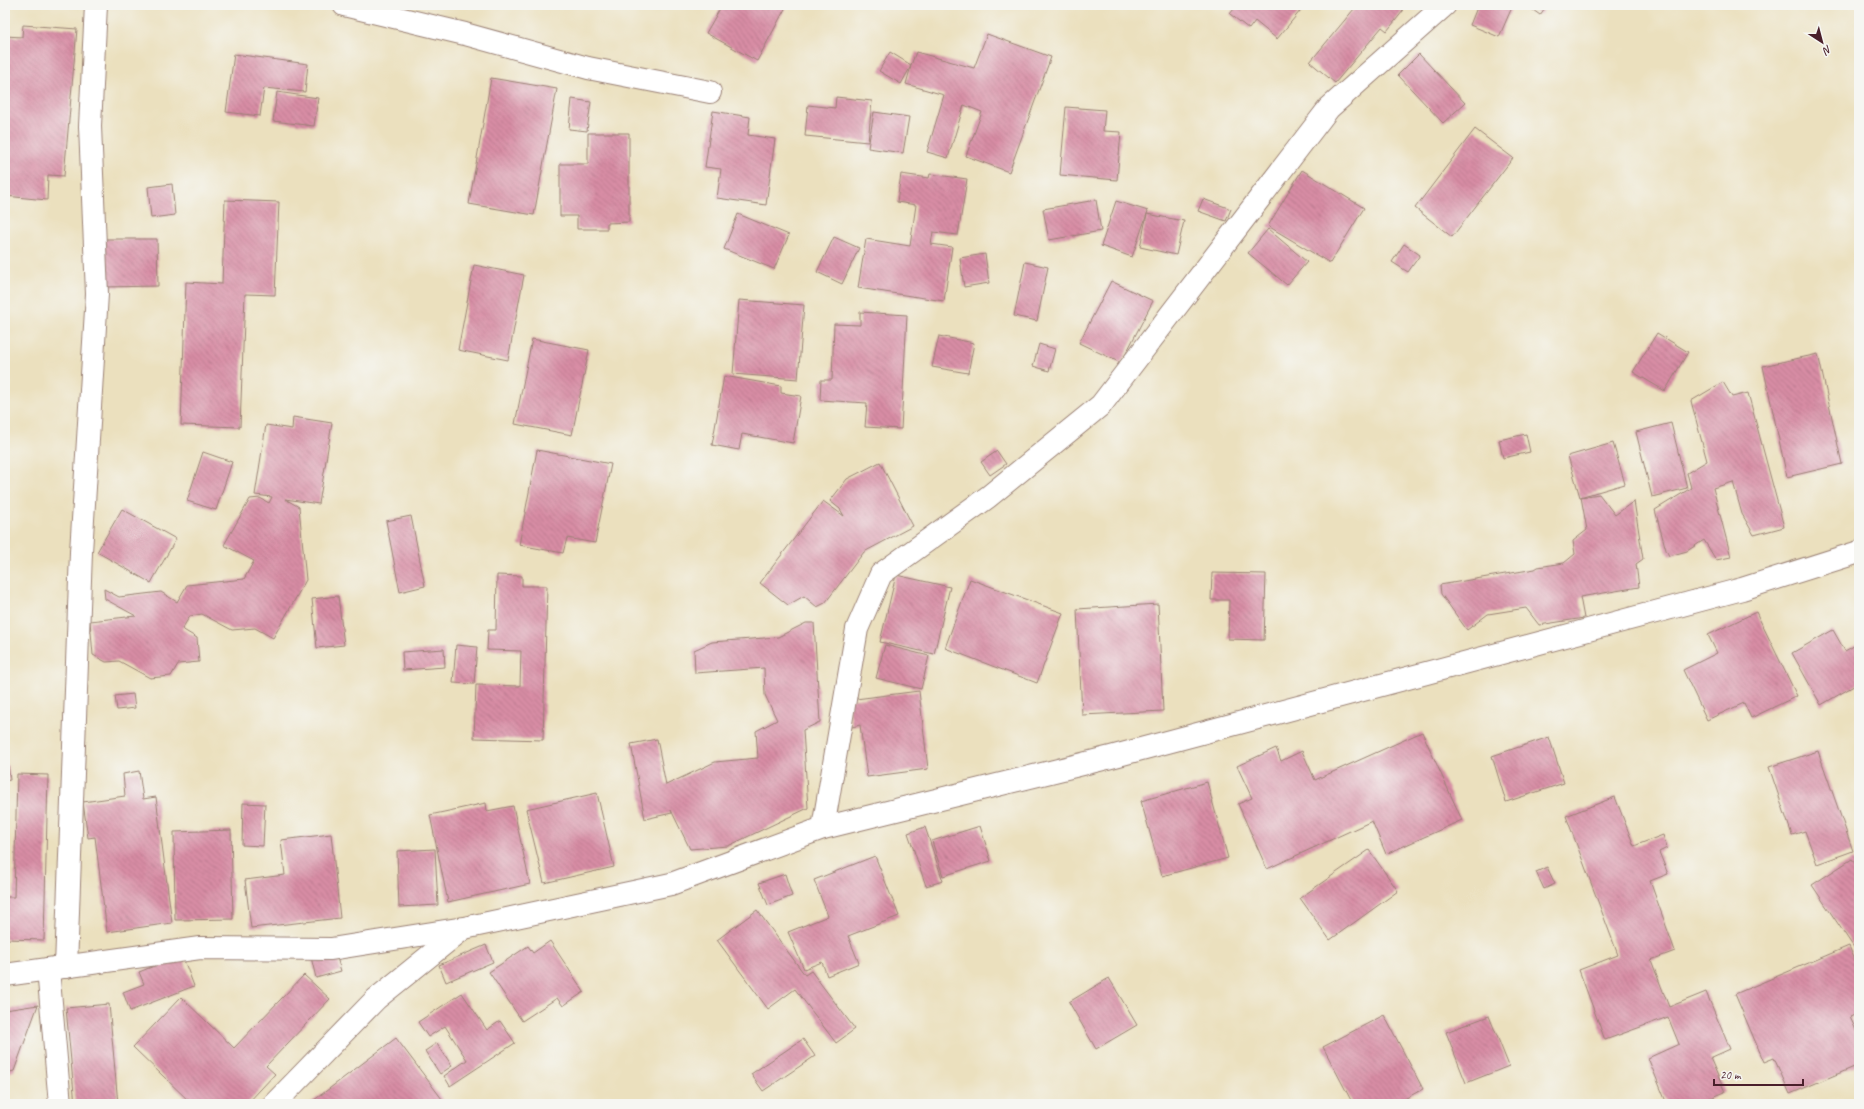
<svg xmlns="http://www.w3.org/2000/svg" width="1864" height="1109" font-family="Caveat,sans-serif">
<style>
.building{fill:url(#building-back-hatch)}
.lines{fill:none;stroke-linecap:round;stroke-linejoin:round}
.minor-casing{stroke:#9a8074;stroke-width:24}
.tertiary-casing{stroke:#9a8074;stroke-width:24}
.secondary-casing{stroke:#9a8074;stroke-width:24}
.minor{stroke:#fff;stroke-width:22}
.tertiary{stroke:#fff;stroke-width:22}
.secondary{stroke:#fff;stroke-width:22}
</style>
<defs>
<pattern id="building-back-hatch" width="6" height="6" patternUnits="userSpaceOnUse"><rect width="6" height="6" fill="#d88da5"/><path d="M-1 5l2 2M0 0l6 6M5-1l2 2" fill="none" stroke="#b17387"/></pattern>
</defs>
<rect width="100%" height="100%" fill="#f6f6f2"/>
<filter id="ink" filterUnits="userSpaceOnUse"><feTurbulence type="fractalNoise" baseFrequency=".025" numOctaves="2"/><feDisplacementMap in="SourceGraphic" scale="8" xChannelSelector="R" yChannelSelector="G"/><feConvolveMatrix kernelMatrix="1 2 1 2 8 2 1 2 1" color-interpolation-filters="sRGB"/></filter>
<filter id="wash" filterUnits="userSpaceOnUse"><feTurbulence type="fractalNoise" baseFrequency=".012" numOctaves="4" result="noise"/><feDisplacementMap in="SourceGraphic" scale="16" xChannelSelector="R" yChannelSelector="G"/><feGaussianBlur stdDeviation="0.9" result="paint"/><feColorMatrix in="noise" values="0 0 0 0 0 0 0 0 0 0 0 0 0 0 0 0 0 1.4 0 .05"/><feComposite in="paint" operator="in"/></filter>
<g filter="url(#wash)">
<rect width="100%" height="100%" fill="#ebe0be"/>
<g id="blocks">
<path class="building" d="M 722,5 L 787,5 L 757,61 L 706,33 Z
M 1237,5 L 1305,5 L 1277,39 L 1255,21 L 1249,29 L 1230,14 Z
M 1349,5 L 1396,5 L 1403,11 L 1387,31 L 1382,27 L 1335,83 L 1310,62 L 1354,9 Z
M 1478,5 L 1513,5 L 1499,37 L 1470,25 Z
M 1526,5 L 1547,5 L 1540,15 Z
M 23,25 L 77,29 L 64,176 L 48,175 L 47,200 L 5,196 L 5,36 L 22,37 Z
M 987,34 L 1051,57 L 1009,172 L 966,156 L 982,112 L 964,105 L 948,158 L 927,152 L 944,95 L 906,84 L 911,66 L 901,84 L 879,71 L 890,52 L 911,65 L 916,52 L 974,68 Z
M 234,54 L 308,64 L 305,92 L 264,88 L 260,116 L 226,112 Z
M 1419,54 L 1465,103 L 1443,123 L 1398,75 Z
M 491,78 L 557,89 L 534,215 L 469,204 Z
M 277,92 L 318,98 L 314,126 L 273,121 Z
M 836,97 L 872,101 L 868,142 L 805,136 L 808,105 L 835,108 Z
M 572,99 L 591,102 L 587,131 L 569,129 Z
M 1066,107 L 1105,110 L 1103,131 L 1121,132 L 1117,180 L 1060,175 Z
M 713,111 L 750,117 L 748,135 L 775,139 L 766,205 L 717,198 L 721,169 L 705,167 Z
M 874,112 L 909,117 L 903,153 L 868,148 Z
M 1475,129 L 1513,158 L 1452,237 L 1415,208 Z
M 588,133 L 629,133 L 629,222 L 607,223 L 607,229 L 577,229 L 577,216 L 560,216 L 560,164 L 588,164 Z
M 1302,170 L 1364,208 L 1330,263 L 1268,226 Z
M 901,174 L 929,178 L 930,174 L 967,179 L 958,235 L 933,232 L 931,244 L 952,247 L 944,301 L 858,288 L 866,239 L 910,246 L 916,205 L 897,202 Z
M 172,184 L 175,215 L 151,218 L 148,187 Z
M 1203,199 L 1231,209 L 1226,221 L 1198,211 Z
M 225,200 L 279,202 L 275,295 L 245,294 L 240,427 L 181,425 L 186,282 L 222,284 Z
M 1096,200 L 1101,231 L 1049,240 L 1043,209 Z
M 1116,201 L 1148,211 L 1132,257 L 1101,246 Z
M 738,214 L 789,235 L 774,269 L 724,249 Z
M 1147,214 L 1184,221 L 1176,255 L 1140,247 Z
M 1268,229 L 1307,262 L 1287,285 L 1248,253 Z
M 834,237 L 859,248 L 842,284 L 817,272 Z
M 103,239 L 157,239 L 158,286 L 103,287 Z
M 1404,244 L 1420,255 L 1408,272 L 1392,262 Z
M 985,254 L 989,283 L 964,287 L 960,258 Z
M 1025,262 L 1048,267 L 1037,321 L 1014,316 Z
M 474,265 L 524,275 L 508,360 L 458,350 Z
M 1111,281 L 1153,301 L 1121,363 L 1079,343 Z
M 739,300 L 804,305 L 798,379 L 733,374 Z
M 860,312 L 907,315 L 901,429 L 865,427 L 867,403 L 820,400 L 821,380 L 832,380 L 834,324 L 860,325 Z
M 1657,333 L 1688,352 L 1665,391 L 1633,372 Z
M 939,336 L 974,343 L 968,373 L 932,367 Z
M 532,339 L 589,350 L 572,435 L 515,424 Z
M 1039,344 L 1055,349 L 1049,371 L 1033,366 Z
M 1818,354 L 1842,464 L 1787,477 L 1763,366 Z
M 724,376 L 781,386 L 781,393 L 801,396 L 793,443 L 742,434 L 739,450 L 712,445 Z
M 1723,382 L 1732,397 L 1748,393 L 1784,527 L 1754,535 L 1742,514 L 1733,482 L 1713,488 L 1731,557 L 1716,560 L 1704,540 L 1687,551 L 1669,556 L 1666,550 L 1655,510 L 1691,488 L 1687,473 L 1707,461 L 1691,401 Z
M 293,417 L 332,423 L 319,504 L 285,499 L 299,507 L 306,580 L 273,638 L 255,628 L 232,630 L 202,614 L 190,616 L 182,629 L 197,638 L 199,662 L 178,664 L 171,676 L 150,678 L 119,661 L 106,662 L 93,655 L 90,621 L 136,616 L 105,599 L 104,589 L 119,597 L 161,592 L 177,602 L 187,585 L 244,579 L 254,561 L 224,545 L 250,499 L 260,498 L 269,503 L 272,497 L 255,495 L 266,425 L 292,429 Z
M 1671,423 L 1687,488 L 1652,497 L 1636,432 Z
M 1526,434 L 1530,452 L 1503,458 L 1499,440 Z
M 1613,443 L 1625,484 L 1580,497 L 1568,456 Z
M 537,450 L 611,464 L 595,543 L 567,538 L 563,553 L 519,545 Z
M 997,451 L 1006,464 L 990,475 L 981,462 Z
M 203,452 L 232,462 L 216,510 L 187,501 Z
M 880,462 L 913,526 L 864,552 L 825,603 L 817,607 L 804,596 L 788,605 L 760,583 L 823,501 L 844,516 L 840,509 L 830,501 L 847,479 Z
M 1599,494 L 1615,515 L 1634,501 L 1643,559 L 1636,564 L 1639,587 L 1580,597 L 1584,618 L 1539,625 L 1526,608 L 1488,614 L 1467,630 L 1441,594 L 1440,585 L 1535,569 L 1538,567 L 1564,563 L 1575,554 L 1573,541 L 1587,530 L 1581,497 Z
M 122,509 L 176,539 L 151,583 L 97,552 Z
M 411,516 L 425,586 L 400,592 L 386,521 Z
M 1212,573 L 1266,574 L 1264,640 L 1228,639 L 1229,600 L 1211,600 Z
M 497,575 L 522,576 L 522,586 L 547,586 L 543,740 L 474,738 L 476,685 L 520,686 L 521,651 L 487,650 L 488,630 L 496,630 Z
M 896,575 L 950,587 L 934,654 L 880,642 Z
M 970,579 L 1063,613 L 1037,683 L 945,648 Z
M 338,596 L 344,645 L 317,648 L 312,599 Z
M 1158,604 L 1163,711 L 1082,715 L 1077,609 Z
M 1756,612 L 1797,696 L 1751,718 L 1744,703 L 1707,720 L 1683,670 L 1717,653 L 1708,635 Z
M 806,623 L 814,623 L 820,722 L 803,730 L 808,808 L 728,846 L 690,849 L 671,810 L 672,813 L 645,819 L 631,744 L 657,739 L 666,785 L 715,762 L 758,758 L 756,731 L 777,720 L 765,695 L 764,668 L 695,673 L 694,650 L 712,642 L 778,637 Z
M 1833,630 L 1845,651 L 1859,643 L 1859,683 L 1821,705 L 1792,653 Z
M 456,645 L 477,647 L 474,684 L 453,683 Z
M 885,645 L 929,656 L 921,689 L 876,678 Z
M 444,649 L 445,667 L 403,670 L 402,652 Z
M 919,691 L 928,769 L 867,777 L 860,725 L 852,727 L 848,700 Z
M 133,694 L 135,708 L 117,710 L 115,696 Z
M 1422,732 L 1462,820 L 1386,854 L 1372,821 L 1267,869 L 1238,804 L 1252,798 L 1237,766 L 1276,748 L 1281,761 L 1302,751 L 1315,780 Z
M 1549,737 L 1564,783 L 1506,802 L 1492,756 Z
M 1818,751 L 1853,851 L 1817,864 L 1805,831 L 1792,835 L 1769,767 Z
M 8,765 L 10,780 L 5,781 L 5,766 Z
M 139,771 L 143,799 L 156,797 L 172,923 L 107,932 L 95,837 L 88,838 L 83,802 L 125,796 L 123,774 Z
M 17,774 L 48,775 L 44,940 L 5,939 L 5,897 L 14,897 Z
M 1207,782 L 1228,858 L 1162,876 L 1141,801 Z
M 597,793 L 614,867 L 544,883 L 526,809 Z
M 1615,797 L 1634,846 L 1663,835 L 1667,848 L 1659,852 L 1668,874 L 1650,881 L 1675,951 L 1651,960 L 1669,1007 L 1706,992 L 1730,1049 L 1710,1058 L 1725,1092 L 1696,1104 L 1667,1104 L 1648,1058 L 1679,1044 L 1668,1017 L 1605,1040 L 1579,970 L 1618,955 L 1566,816 Z
M 243,803 L 265,804 L 263,846 L 242,845 Z
M 486,803 L 487,811 L 513,806 L 530,884 L 448,902 L 430,815 Z
M 980,826 L 991,861 L 943,876 L 932,841 Z
M 925,827 L 943,881 L 926,886 L 908,833 Z
M 231,830 L 233,919 L 175,920 L 174,832 Z
M 331,834 L 340,918 L 251,928 L 245,880 L 285,875 L 281,840 Z
M 435,849 L 438,905 L 399,907 L 397,851 Z
M 1369,850 L 1398,891 L 1330,940 L 1300,898 Z
M 875,856 L 899,916 L 848,936 L 859,963 L 827,976 L 822,962 L 804,969 L 788,932 L 828,916 L 814,880 Z
M 1852,859 L 1859,869 L 1859,955 L 1812,885 Z
M 1547,867 L 1555,884 L 1544,889 L 1536,872 Z
M 785,874 L 792,896 L 768,905 L 759,883 Z
M 757,910 L 805,975 L 811,971 L 855,1029 L 836,1043 L 795,989 L 768,1009 L 717,940 Z
M 550,941 L 584,992 L 563,1006 L 557,998 L 522,1021 L 489,972 L 528,946 L 533,953 Z
M 486,945 L 493,962 L 446,982 L 439,965 Z
M 1849,946 L 1859,970 L 1859,1013 L 1850,1017 L 1859,1037 L 1859,1065 L 1790,1094 L 1774,1058 L 1764,1062 L 1735,994 Z
M 335,951 L 341,971 L 316,978 L 311,957 Z
M 182,955 L 194,986 L 130,1011 L 123,992 L 144,984 L 139,972 Z
M 304,975 L 330,999 L 266,1066 L 275,1074 L 247,1104 L 192,1104 L 133,1047 L 181,997 L 234,1048 Z
M 1109,978 L 1137,1025 L 1096,1049 L 1069,1002 Z
M 462,993 L 487,1030 L 500,1021 L 515,1043 L 450,1086 L 444,1076 L 467,1060 L 445,1026 L 428,1037 L 418,1022 Z
M 109,1004 L 118,1104 L 75,1104 L 66,1008 Z
M 38,1005 L 14,1071 L 10,1072 L 5,1086 L 5,1010 Z
M 1384,1015 L 1423,1089 L 1395,1104 L 1375,1103 L 1353,1104 L 1323,1047 Z
M 1489,1016 L 1509,1066 L 1466,1083 L 1446,1032 Z
M 396,1038 L 442,1099 L 436,1104 L 309,1104 Z
M 803,1039 L 815,1056 L 763,1091 L 751,1074 Z
M 437,1043 L 452,1066 L 440,1074 L 425,1051 Z"/>
</g>
</g>
<g filter="url(#ink)">
<use href="#blocks" fill-opacity="0" stroke="#9a8074" stroke-width="1"/>
<g class="lines">
<g class="minor-casing">
<path id="minor" d="M 344,5 L 465,34 L 588,68 L 710,92
M 823,828 L 857,629 L 881,574 L 988,497 L 1101,405 L 1329,108 L 1445,5
M 66,967 L 81,552 L 97,294 L 90,126 L 96,5
M 48,969 L 60,1104"/>
</g>
<g class="tertiary-casing">
<path id="tertiary" d="M 274,1104 L 376,999 L 464,928"/>
</g>
<g class="secondary-casing">
<path id="secondary" d="M 5,975 L 200,948 L 331,949 L 464,928 L 671,884 L 823,828 L 1111,757 L 1742,589 L 1859,552"/>
</g>
<use href="#minor" class="minor"/>
<use href="#tertiary" class="tertiary"/>
<use href="#secondary" class="secondary"/>
</g>
</g>
<rect width="1864" height="1109" fill="none" stroke="#f6f6f2" stroke-width="20"/>
<g transform="translate(1822 42) rotate(144)" stroke="#f6f6f2" stroke-width="3" paint-order="stroke">
<path d="M0-3L7 15L0 10L-7 15Z" fill="#4a1f2b"/>
<text y="-6" font-size="11" font-weight="bold" text-anchor="middle" fill="#4a1f2b">N</text>
</g>
<path d="M1714 1079v6h89v-6" fill="none" stroke="#4a1f2b" stroke-width="2"/>
<text x="1720" y="1079" font-size="12" fill="#4a1f2b" stroke="#f6f6f2" stroke-width="3" paint-order="stroke">20 m</text>
</svg>
